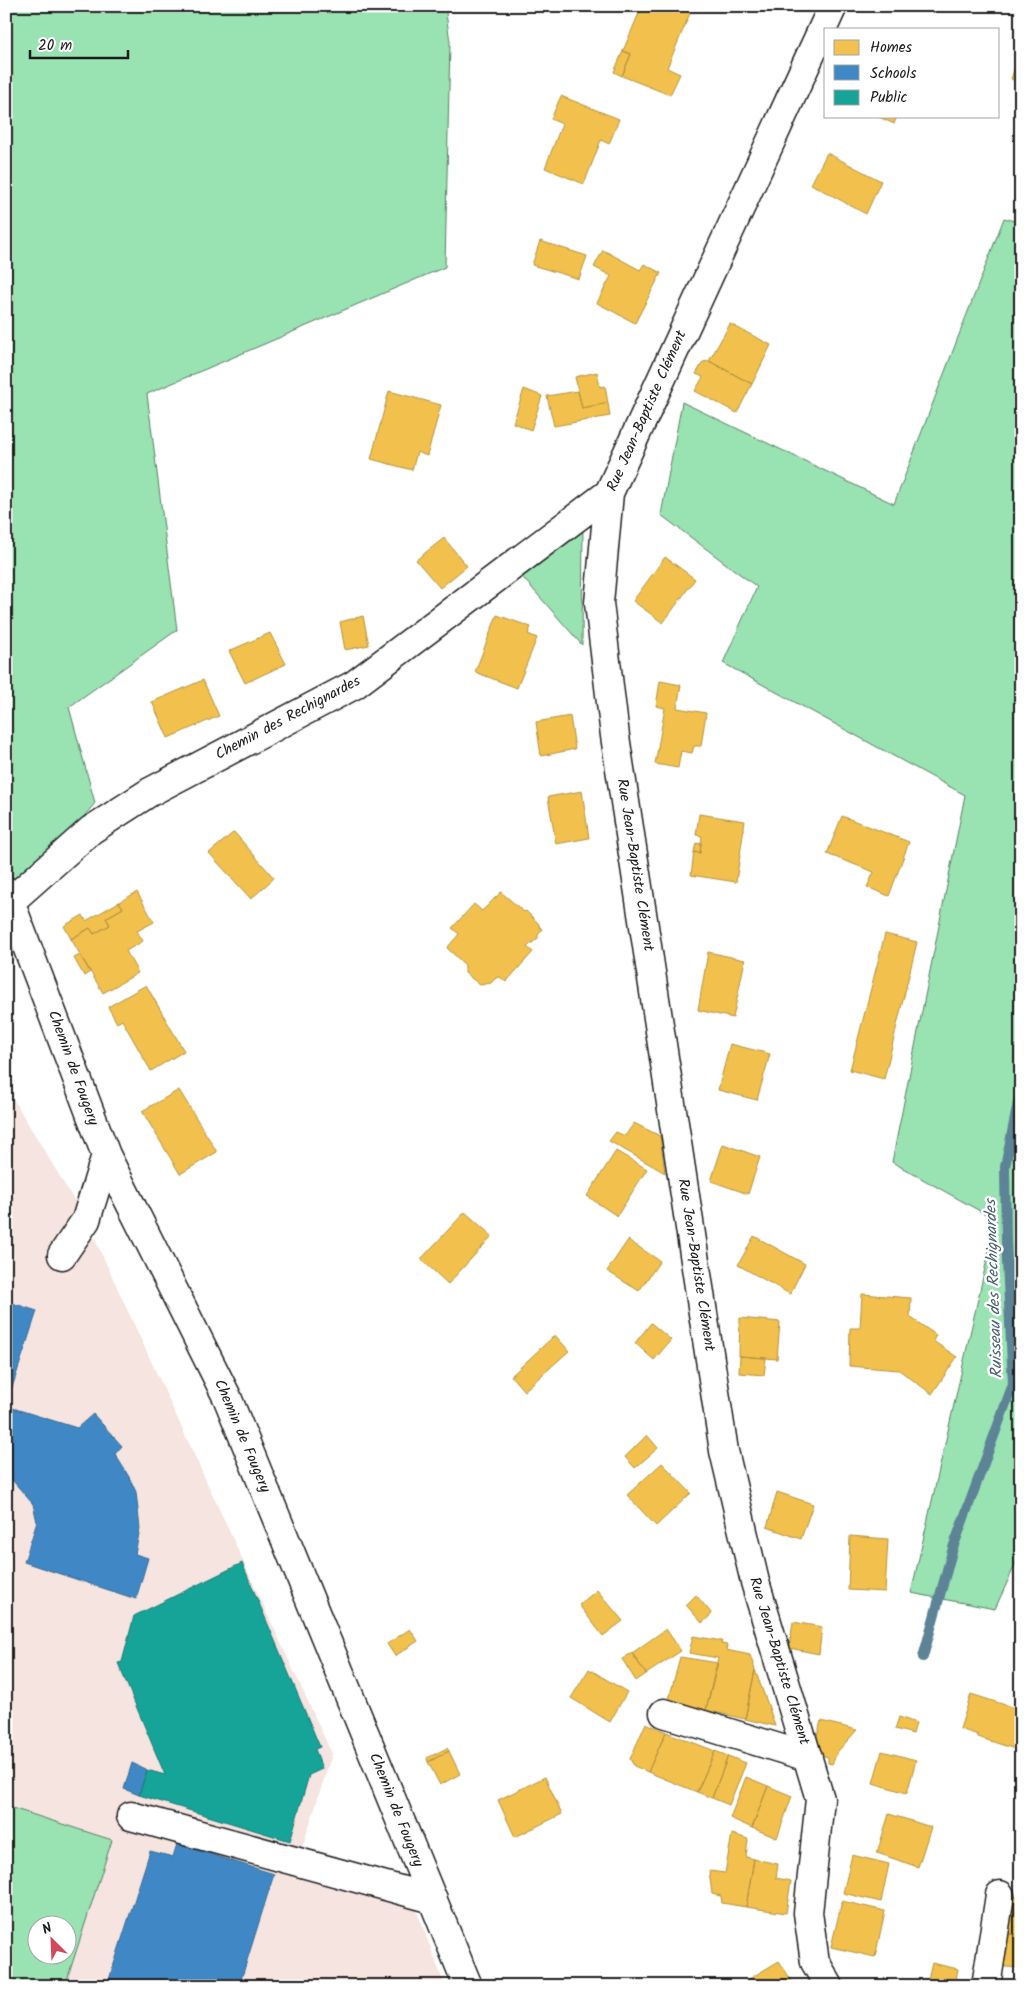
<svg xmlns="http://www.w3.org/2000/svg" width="1027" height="1992" font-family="Kalam,sans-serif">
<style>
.built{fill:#f5e4e0;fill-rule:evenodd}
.green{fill:#99e2b1;stroke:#5a7f66;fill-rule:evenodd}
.homes{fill:#f2c14e;stroke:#b2903f}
.schools{fill:#3f88c5;stroke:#346892}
.public{fill:#17a398;stroke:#187a73}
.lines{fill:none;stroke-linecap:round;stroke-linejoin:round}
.stream{stroke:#5c8396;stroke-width:10}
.minor-casing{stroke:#1c1c1c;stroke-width:31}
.minor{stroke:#fff;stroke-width:28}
.labels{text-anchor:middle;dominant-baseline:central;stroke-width:5;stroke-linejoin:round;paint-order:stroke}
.street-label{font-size:15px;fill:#1c1c1c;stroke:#fff}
.water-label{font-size:16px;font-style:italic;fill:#46616d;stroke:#fff}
</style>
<rect width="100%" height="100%" fill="#fff"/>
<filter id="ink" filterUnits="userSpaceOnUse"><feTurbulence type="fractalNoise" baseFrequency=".02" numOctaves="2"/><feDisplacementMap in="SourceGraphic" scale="10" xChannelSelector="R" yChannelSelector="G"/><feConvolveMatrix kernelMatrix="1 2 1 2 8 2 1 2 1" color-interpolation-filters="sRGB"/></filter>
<g filter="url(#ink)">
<path class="built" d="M 6,1087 L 86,1220 L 332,1754 L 293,1876 L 416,1909 L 445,1986 L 6,1986 ZM 38,1924 L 68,1924 L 68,1954 L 38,1954 Z"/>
<path class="green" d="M 6,6 L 445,6 L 450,42 L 445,267 L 147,394 L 177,630 L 69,707 L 95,803 L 6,912 Z
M 1004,218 L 1021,223 L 1021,1552 L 995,1609 L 911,1593 L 996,1220 L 892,1162 L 965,795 L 723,663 L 757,587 L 661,515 L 682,402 L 894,504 Z
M 583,523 L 582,645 L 517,571 Z
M 6,1806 L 112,1840 L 65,1986 L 6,1986 ZM 38,1924 L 68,1924 L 68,1954 L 38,1954 Z"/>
<path class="homes" d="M 642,6 L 693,6 L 667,68 L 680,74 L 670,95 L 622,76 L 631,54 L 623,51 Z
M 623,51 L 631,54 L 622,76 L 614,72 Z
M 1021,51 L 1021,69 L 1015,67 Z
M 1015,67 L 1021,69 L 1021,83 L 1011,79 Z
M 561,96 L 619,119 L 609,144 L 601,140 L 584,184 L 545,168 L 562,124 L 551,119 Z
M 877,116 L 897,116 L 894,124 Z
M 827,153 L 881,181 L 866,214 L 811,184 Z
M 540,241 L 587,256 L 579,279 L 532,265 Z
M 603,250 L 640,270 L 644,264 L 661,273 L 635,323 L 597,303 L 611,276 L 594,267 Z
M 730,324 L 771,345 L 752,384 L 709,361 Z
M 709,361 L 752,384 L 737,413 L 695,391 L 703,377 L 696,374 L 703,362 Z
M 597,372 L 600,387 L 605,386 L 608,403 L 582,408 L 575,377 Z
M 524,389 L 542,396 L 531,430 L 513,423 Z
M 389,391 L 441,405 L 427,456 L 417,452 L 412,470 L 371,459 Z
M 578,391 L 582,408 L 608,403 L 610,416 L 554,426 L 547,396 Z
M 444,538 L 467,566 L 440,588 L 416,560 Z
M 665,557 L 695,579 L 663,623 L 633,601 Z
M 497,615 L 531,627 L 528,634 L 537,638 L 517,688 L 475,672 Z
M 363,616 L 369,645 L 345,650 L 340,622 Z
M 270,633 L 286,664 L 245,683 L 229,651 Z
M 203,680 L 219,716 L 168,738 L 152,702 Z
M 660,681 L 681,685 L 677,708 L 706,713 L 701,746 L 694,746 L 692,753 L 681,751 L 678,768 L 655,764 L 665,708 L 656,706 Z
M 570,716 L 575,749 L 541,756 L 536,722 Z
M 582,791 L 589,838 L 556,844 L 548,797 Z
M 699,814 L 745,821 L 736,882 L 691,875 L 694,852 L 700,853 L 702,836 L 696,835 Z
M 842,816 L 909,842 L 889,896 L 867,887 L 874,872 L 827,854 Z
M 234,832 L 274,878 L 251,899 L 209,853 Z
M 696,843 L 701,844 L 700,853 L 694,852 Z
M 137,892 L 154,922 L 137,931 L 143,941 L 126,951 L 138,973 L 103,993 L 71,939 L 90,928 L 94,934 L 110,925 L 106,918 L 123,908 L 119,902 Z
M 501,892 L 524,912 L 526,911 L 539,924 L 539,926 L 542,929 L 538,935 L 538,938 L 527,947 L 533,952 L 506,982 L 500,977 L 496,978 L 491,983 L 480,985 L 465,973 L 465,965 L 447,948 L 459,934 L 452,928 L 474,904 L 482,911 Z
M 119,902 L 123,908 L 106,918 L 110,925 L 94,934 L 90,928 L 71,939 L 64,926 L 83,915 L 86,921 Z
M 885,934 L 917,942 L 884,1079 L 850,1070 Z
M 708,952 L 745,960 L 733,1018 L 698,1010 Z
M 80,955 L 90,972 L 84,976 L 74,958 Z
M 146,985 L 184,1051 L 151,1071 L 122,1020 L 117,1023 L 108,1007 Z
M 730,1044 L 770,1054 L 757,1100 L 718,1090 Z
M 179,1090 L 217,1152 L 180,1174 L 142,1111 Z
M 634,1123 L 660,1136 L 665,1173 L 609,1141 L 616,1132 L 625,1136 Z
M 723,1144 L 760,1157 L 748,1194 L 711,1181 Z
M 616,1151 L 647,1169 L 617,1216 L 587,1196 Z
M 465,1212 L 492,1236 L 448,1284 L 421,1259 Z
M 754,1236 L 805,1264 L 790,1294 L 738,1265 Z
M 628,1240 L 660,1261 L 639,1291 L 607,1271 Z
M 862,1294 L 911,1298 L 910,1317 L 936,1335 L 933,1341 L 957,1357 L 932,1394 L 899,1370 L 849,1366 L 850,1328 L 860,1328 Z
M 740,1318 L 780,1322 L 777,1359 L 739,1356 Z
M 651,1323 L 671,1340 L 654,1360 L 635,1343 Z
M 555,1335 L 569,1351 L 524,1391 L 511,1376 Z
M 740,1356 L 766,1358 L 764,1375 L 739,1373 Z
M 647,1435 L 658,1448 L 635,1468 L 625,1457 Z
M 662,1463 L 691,1493 L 656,1526 L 627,1495 Z
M 777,1492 L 813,1504 L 801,1539 L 767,1527 Z
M 850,1536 L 888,1539 L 885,1592 L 848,1590 Z
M 597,1590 L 623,1621 L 603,1636 L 579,1605 Z
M 696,1595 L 712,1614 L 702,1623 L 686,1605 Z
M 793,1622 L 822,1627 L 819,1654 L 789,1648 Z
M 410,1629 L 418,1641 L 395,1656 L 387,1644 Z
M 666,1629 L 681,1651 L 646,1674 L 632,1653 Z
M 693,1636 L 722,1641 L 721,1644 L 727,1645 L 726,1650 L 750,1655 L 755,1670 L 745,1719 L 706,1710 L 718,1658 L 689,1653 Z
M 632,1653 L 646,1674 L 636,1681 L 622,1659 Z
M 680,1657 L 718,1663 L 706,1710 L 669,1699 Z
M 589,1669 L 627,1692 L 610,1722 L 571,1698 Z
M 755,1670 L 768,1705 L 775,1726 L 745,1719 Z
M 971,1694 L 1021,1710 L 1021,1751 L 978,1737 L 978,1735 L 960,1729 Z
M 899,1717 L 916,1723 L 913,1734 L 895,1729 Z
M 821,1721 L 857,1730 L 838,1751 L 832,1764 L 828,1763 L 828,1757 L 821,1755 L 816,1740 Z
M 646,1723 L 666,1732 L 648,1772 L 634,1766 L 630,1759 Z
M 666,1732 L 715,1751 L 697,1792 L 648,1772 Z
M 447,1748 L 449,1751 L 428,1762 L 427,1758 Z
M 449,1751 L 460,1774 L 440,1785 L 428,1762 Z
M 715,1751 L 728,1756 L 712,1798 L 697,1792 Z
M 882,1751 L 916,1760 L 907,1793 L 873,1783 Z
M 728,1756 L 746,1763 L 729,1805 L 712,1798 Z
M 545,1777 L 562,1814 L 515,1837 L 498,1800 Z
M 746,1777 L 768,1786 L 752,1828 L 730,1818 Z
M 768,1786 L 792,1796 L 777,1838 L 752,1828 Z
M 889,1814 L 931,1827 L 918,1867 L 877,1853 Z
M 732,1834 L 748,1839 L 746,1857 L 754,1859 L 746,1907 L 722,1903 L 721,1896 L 712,1894 L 709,1871 L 725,1873 Z
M 852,1855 L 889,1864 L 881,1902 L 843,1893 Z
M 754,1859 L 778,1864 L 776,1878 L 791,1881 L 786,1913 L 746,1907 Z
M 1008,1895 L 1021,1898 L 1021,1935 L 999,1933 Z
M 842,1901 L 885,1911 L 875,1957 L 831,1947 Z
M 999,1933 L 1021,1935 L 1021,1968 L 992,1966 Z
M 779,1961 L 795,1986 L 746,1986 L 744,1982 Z
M 932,1963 L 958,1969 L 955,1984 L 928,1979 Z
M 946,1983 L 955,1984 L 964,1986 L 945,1986 Z"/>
<path class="schools" d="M 6,1301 L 37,1311 L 6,1406 L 77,1428 L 93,1414 L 122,1446 L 115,1454 L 129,1477 L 136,1492 L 138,1510 L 140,1529 L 135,1554 L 148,1558 L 136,1599 L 24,1562 L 37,1522 L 33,1504 L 6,1473 Z
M 132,1763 L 147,1770 L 139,1795 L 124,1789 Z
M 177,1844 L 274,1874 L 239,1986 L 107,1986 L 150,1851 L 173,1857 Z"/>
<path class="public" d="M 242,1563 L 320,1747 L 315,1749 L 322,1769 L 309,1775 L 290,1841 L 139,1795 L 147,1770 L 165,1775 L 118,1663 L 122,1662 L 134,1616 Z"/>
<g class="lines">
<path class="stream" d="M 923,1657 L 953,1548 L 1013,1384 L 1006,1241 L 1005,1167 L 1021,1088"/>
<g class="minor-casing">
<path id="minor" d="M 6,891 L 106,1155 L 227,1397 L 468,1986
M 11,901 L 91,830 L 150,792 L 354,685 L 609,493
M 62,1255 L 86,1220 L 106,1155
M 664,1713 L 808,1757
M 131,1816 L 433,1899
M 829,1986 L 815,1962 L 808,1913 L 820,1799 L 755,1582 L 724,1451 L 615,736 L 599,603 L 609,493 L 833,6
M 986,1986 L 1000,1895"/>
</g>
<use href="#minor" class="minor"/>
</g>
</g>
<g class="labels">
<g class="street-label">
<text transform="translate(647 411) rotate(-66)">Rue Jean-Baptiste Clément</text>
<text transform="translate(288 718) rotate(-28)">Chemin des Rechignardes</text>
<text transform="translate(635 865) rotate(81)">Rue Jean-Baptiste Clément</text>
<text transform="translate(73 1068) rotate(70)">Chemin de Fougery</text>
<text transform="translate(696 1265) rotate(81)">Rue Jean-Baptiste Clément</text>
<text transform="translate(242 1436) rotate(67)">Chemin de Fougery</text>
<text transform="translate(779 1661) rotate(73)">Rue Jean-Baptiste Clément</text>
<text transform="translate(396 1810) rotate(68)">Chemin de Fougery</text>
</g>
<g class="water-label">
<text transform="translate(994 1289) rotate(-92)">Ruisseau des Rechignardes</text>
</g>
</g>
<rect width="1027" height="1992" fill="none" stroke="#fff" stroke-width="25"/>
<rect x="12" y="12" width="1002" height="1967" fill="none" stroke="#1c1c1c" stroke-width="2" filter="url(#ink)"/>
<rect x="824" y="28" width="175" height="90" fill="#ffffff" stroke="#a4a4a4"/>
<rect x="834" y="40" width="25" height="15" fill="#f2c14e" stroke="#a4a4a4"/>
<text x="870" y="52" font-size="15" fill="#1c1c1c">Homes</text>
<rect x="834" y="65" width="25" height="15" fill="#3f88c5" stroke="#a4a4a4"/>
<text x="870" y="78" font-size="15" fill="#1c1c1c">Schools</text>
<rect x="834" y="90" width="25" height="15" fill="#17a398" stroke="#a4a4a4"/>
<text x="870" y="102" font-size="15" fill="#1c1c1c">Public</text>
<g transform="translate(52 1940) rotate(336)"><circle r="24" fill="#ffffff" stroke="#a4a4a4"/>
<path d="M0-4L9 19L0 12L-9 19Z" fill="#d1495b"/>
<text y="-8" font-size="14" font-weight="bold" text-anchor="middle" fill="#1c1c1c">N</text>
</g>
<path d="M30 50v8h98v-8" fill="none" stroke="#1c1c1c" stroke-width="2.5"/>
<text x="38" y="50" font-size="15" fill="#1c1c1c" stroke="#ffffff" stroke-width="4" paint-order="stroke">20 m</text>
</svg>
